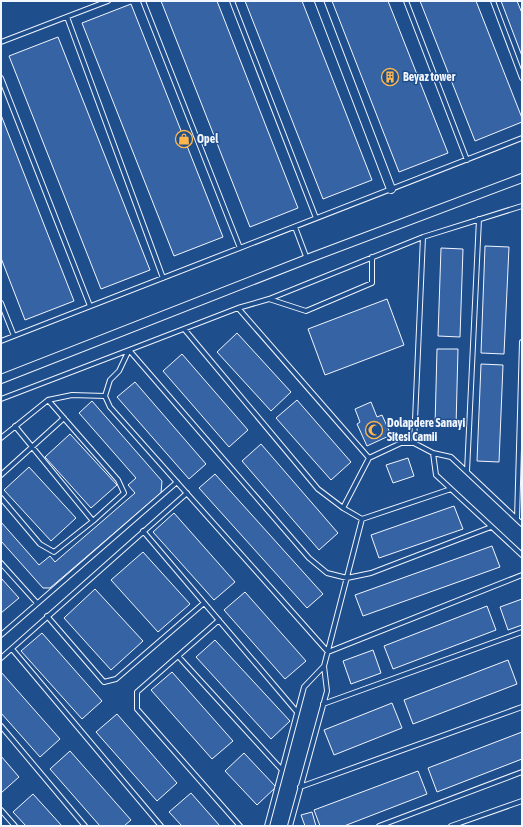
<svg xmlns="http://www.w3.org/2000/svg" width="523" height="827" font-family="'Asap Condensed',sans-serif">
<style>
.building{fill:#3563a3;stroke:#f2f6ff}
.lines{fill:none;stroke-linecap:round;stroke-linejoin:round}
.service-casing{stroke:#f2f6ff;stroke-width:6}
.minor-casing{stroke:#f2f6ff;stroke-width:10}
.service{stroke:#1f4e8c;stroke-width:4}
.minor{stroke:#1f4e8c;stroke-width:8}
.labels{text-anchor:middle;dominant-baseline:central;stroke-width:3;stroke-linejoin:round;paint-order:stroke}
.poi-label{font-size:12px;font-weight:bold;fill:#f2f6ff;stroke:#1f4e8c;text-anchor:start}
</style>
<rect width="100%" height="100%" fill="#1f4e8c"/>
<path class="building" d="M 161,1 L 217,1 L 298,208 L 250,227 Z
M 245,1 L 302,1 L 372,180 L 323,199 Z
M 332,1 L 388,1 L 448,153 L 399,172 Z
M 420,1 L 476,1 L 522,118 L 522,122 L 475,141 Z
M 501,1 L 517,1 L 522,13 L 522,56 Z
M 131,4 L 223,237 L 174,256 L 82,23 Z
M 58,37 L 150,270 L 101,289 L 9,56 Z
M 1,115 L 74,301 L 25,320 L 1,258 Z
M 485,246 L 509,247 L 504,354 L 481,353 Z
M 441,248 L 463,249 L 460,337 L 438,336 Z
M 387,299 L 404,345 L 325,375 L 308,329 Z
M 237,333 L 291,392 L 271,411 L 217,352 Z
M 437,349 L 458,349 L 456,426 L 435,426 Z
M 182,354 L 248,430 L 229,447 L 163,371 Z
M 481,364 L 503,365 L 499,462 L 477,461 Z
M 135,382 L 206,464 L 189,479 L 117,397 Z
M 297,400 L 351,462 L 331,480 L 276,418 Z
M 92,401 L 162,481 L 161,493 L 50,588 L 43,588 L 1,541 L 1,522 L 39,565 L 50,556 L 55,562 L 135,493 L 128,485 L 136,478 L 79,413 Z
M 371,402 L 377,417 L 382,415 L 391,435 L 367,446 L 357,424 L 360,422 L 355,409 Z
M 70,434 L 117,485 L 91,508 L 45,457 Z
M 261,444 L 338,533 L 319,550 L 242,461 Z
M 408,458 L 414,476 L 393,483 L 386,465 Z
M 29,467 L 76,518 L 51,541 L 4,490 Z
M 215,474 L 323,594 L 307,608 L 199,488 Z
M 454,506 L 463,529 L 379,558 L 371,535 Z
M 174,513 L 235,582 L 214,600 L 153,532 Z
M 492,546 L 500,567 L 363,616 L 355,595 Z
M 143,552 L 190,604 L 158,632 L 111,580 Z
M 1,578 L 19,598 L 1,613 Z
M 95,589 L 143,641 L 111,670 L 64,618 Z
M 245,592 L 306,661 L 285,679 L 224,610 Z
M 522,599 L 522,625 L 508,630 L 500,607 Z
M 487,606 L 496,630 L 393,669 L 384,646 Z
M 42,633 L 102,701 L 82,719 L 21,651 Z
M 215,640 L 290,721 L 271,739 L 196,657 Z
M 373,650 L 381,673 L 351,684 L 343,661 Z
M 508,660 L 517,684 L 413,724 L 404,700 Z
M 1,672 L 60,739 L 40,757 L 1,713 Z
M 172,672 L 233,741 L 212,759 L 151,690 Z
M 392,703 L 402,728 L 334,755 L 324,730 Z
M 117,714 L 177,783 L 157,801 L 96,732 Z
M 522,732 L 522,759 L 437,792 L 428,768 Z
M 70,751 L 131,820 L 124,826 L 100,826 L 50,769 Z
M 244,753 L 276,787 L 257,805 L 225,771 Z
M 1,756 L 19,777 L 1,793 Z
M 418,771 L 427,794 L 344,826 L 320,826 L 314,810 Z
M 191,793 L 220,826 L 182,826 L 169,812 Z
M 33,794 L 62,826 L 26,826 L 13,812 Z
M 312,812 L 316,826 L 305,826 L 301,815 Z"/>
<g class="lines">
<g class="service-casing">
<path id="service" d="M 143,1 L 240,248
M 232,1 L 316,218
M 406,1 L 467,160
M 493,1 L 522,78
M 67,17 L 163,278
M 1,42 L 108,1
M 1,78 L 90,306
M 522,206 L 423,237 L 269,299 L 238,308 L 129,350 L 119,371 L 110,380 L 105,396 L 110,407 L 328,652 L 522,575
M 295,227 L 307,259
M 269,299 L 306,311 L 372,283 L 372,257
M 1,303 L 14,336
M 238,308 L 369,458
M 185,330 L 318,489 L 343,508 L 362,519 L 451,489
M 1,341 L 522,138
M 1,399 L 129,350 L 309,558 L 327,573 L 347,578 L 371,573 L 491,527
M 15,426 L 93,521
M 1,438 L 48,400 L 72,395 L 105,396
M 414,443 L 423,237
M 433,453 L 436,475 L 522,555
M 467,471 L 479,219
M 1,475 L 64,418
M 1,498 L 40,544 L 54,552 L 93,521 L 124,493 L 118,480 L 48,400
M 343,508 L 369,458 L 401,443 L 414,443 L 433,453 L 451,457 L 522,524
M 517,519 L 522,342
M 143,531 L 297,712
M 1,563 L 37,603
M 47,616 L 104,682 L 116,679 L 204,603
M 219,620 L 137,692 L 137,709 L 240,826
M 1,635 L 177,482
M 12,649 L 161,826
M 178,656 L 282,770
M 1,658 L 187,493
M 323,704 L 522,632
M 1,726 L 85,826
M 300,787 L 522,707
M 1,810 L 15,826
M 267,826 L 304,687 L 324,666
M 290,826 L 327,691 L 324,666 L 362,519
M 379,826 L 522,772
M 451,826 L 522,801"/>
</g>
<g class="minor-casing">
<path id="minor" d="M 319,1 L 391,189
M 1,379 L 307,259 L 522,178"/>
</g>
<use href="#service" class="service"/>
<use href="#minor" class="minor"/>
</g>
<defs>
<g id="building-ring" transform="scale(0.9)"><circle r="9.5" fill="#1f4e8c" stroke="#ffb74d" stroke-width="1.5"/><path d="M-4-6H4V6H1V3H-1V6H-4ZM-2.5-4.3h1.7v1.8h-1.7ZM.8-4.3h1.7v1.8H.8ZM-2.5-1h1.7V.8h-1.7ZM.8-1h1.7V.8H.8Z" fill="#ffb74d"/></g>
<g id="shop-ring" transform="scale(0.9)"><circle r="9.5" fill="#1f4e8c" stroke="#ffb74d" stroke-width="1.5"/><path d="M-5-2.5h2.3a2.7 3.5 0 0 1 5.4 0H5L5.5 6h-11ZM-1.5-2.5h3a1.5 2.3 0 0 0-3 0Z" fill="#ffb74d"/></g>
<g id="mosque-ring" transform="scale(0.9)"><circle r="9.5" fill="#1f4e8c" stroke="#ffb74d" stroke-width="1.5"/><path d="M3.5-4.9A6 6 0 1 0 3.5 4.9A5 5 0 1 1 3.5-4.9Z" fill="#ffb74d"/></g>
</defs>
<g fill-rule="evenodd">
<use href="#building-ring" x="390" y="77"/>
<use href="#shop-ring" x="184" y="139"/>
<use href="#mosque-ring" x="374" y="430"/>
</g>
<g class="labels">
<g class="poi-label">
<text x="403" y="77">Beyaz tower</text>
<text x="197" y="139">Opel</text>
<text x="387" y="423">Dolapdere Sanayi<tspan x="387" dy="14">Sitesi Camii</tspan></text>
</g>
</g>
<rect width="523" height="827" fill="none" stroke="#f2f6ff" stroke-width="4"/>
</svg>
